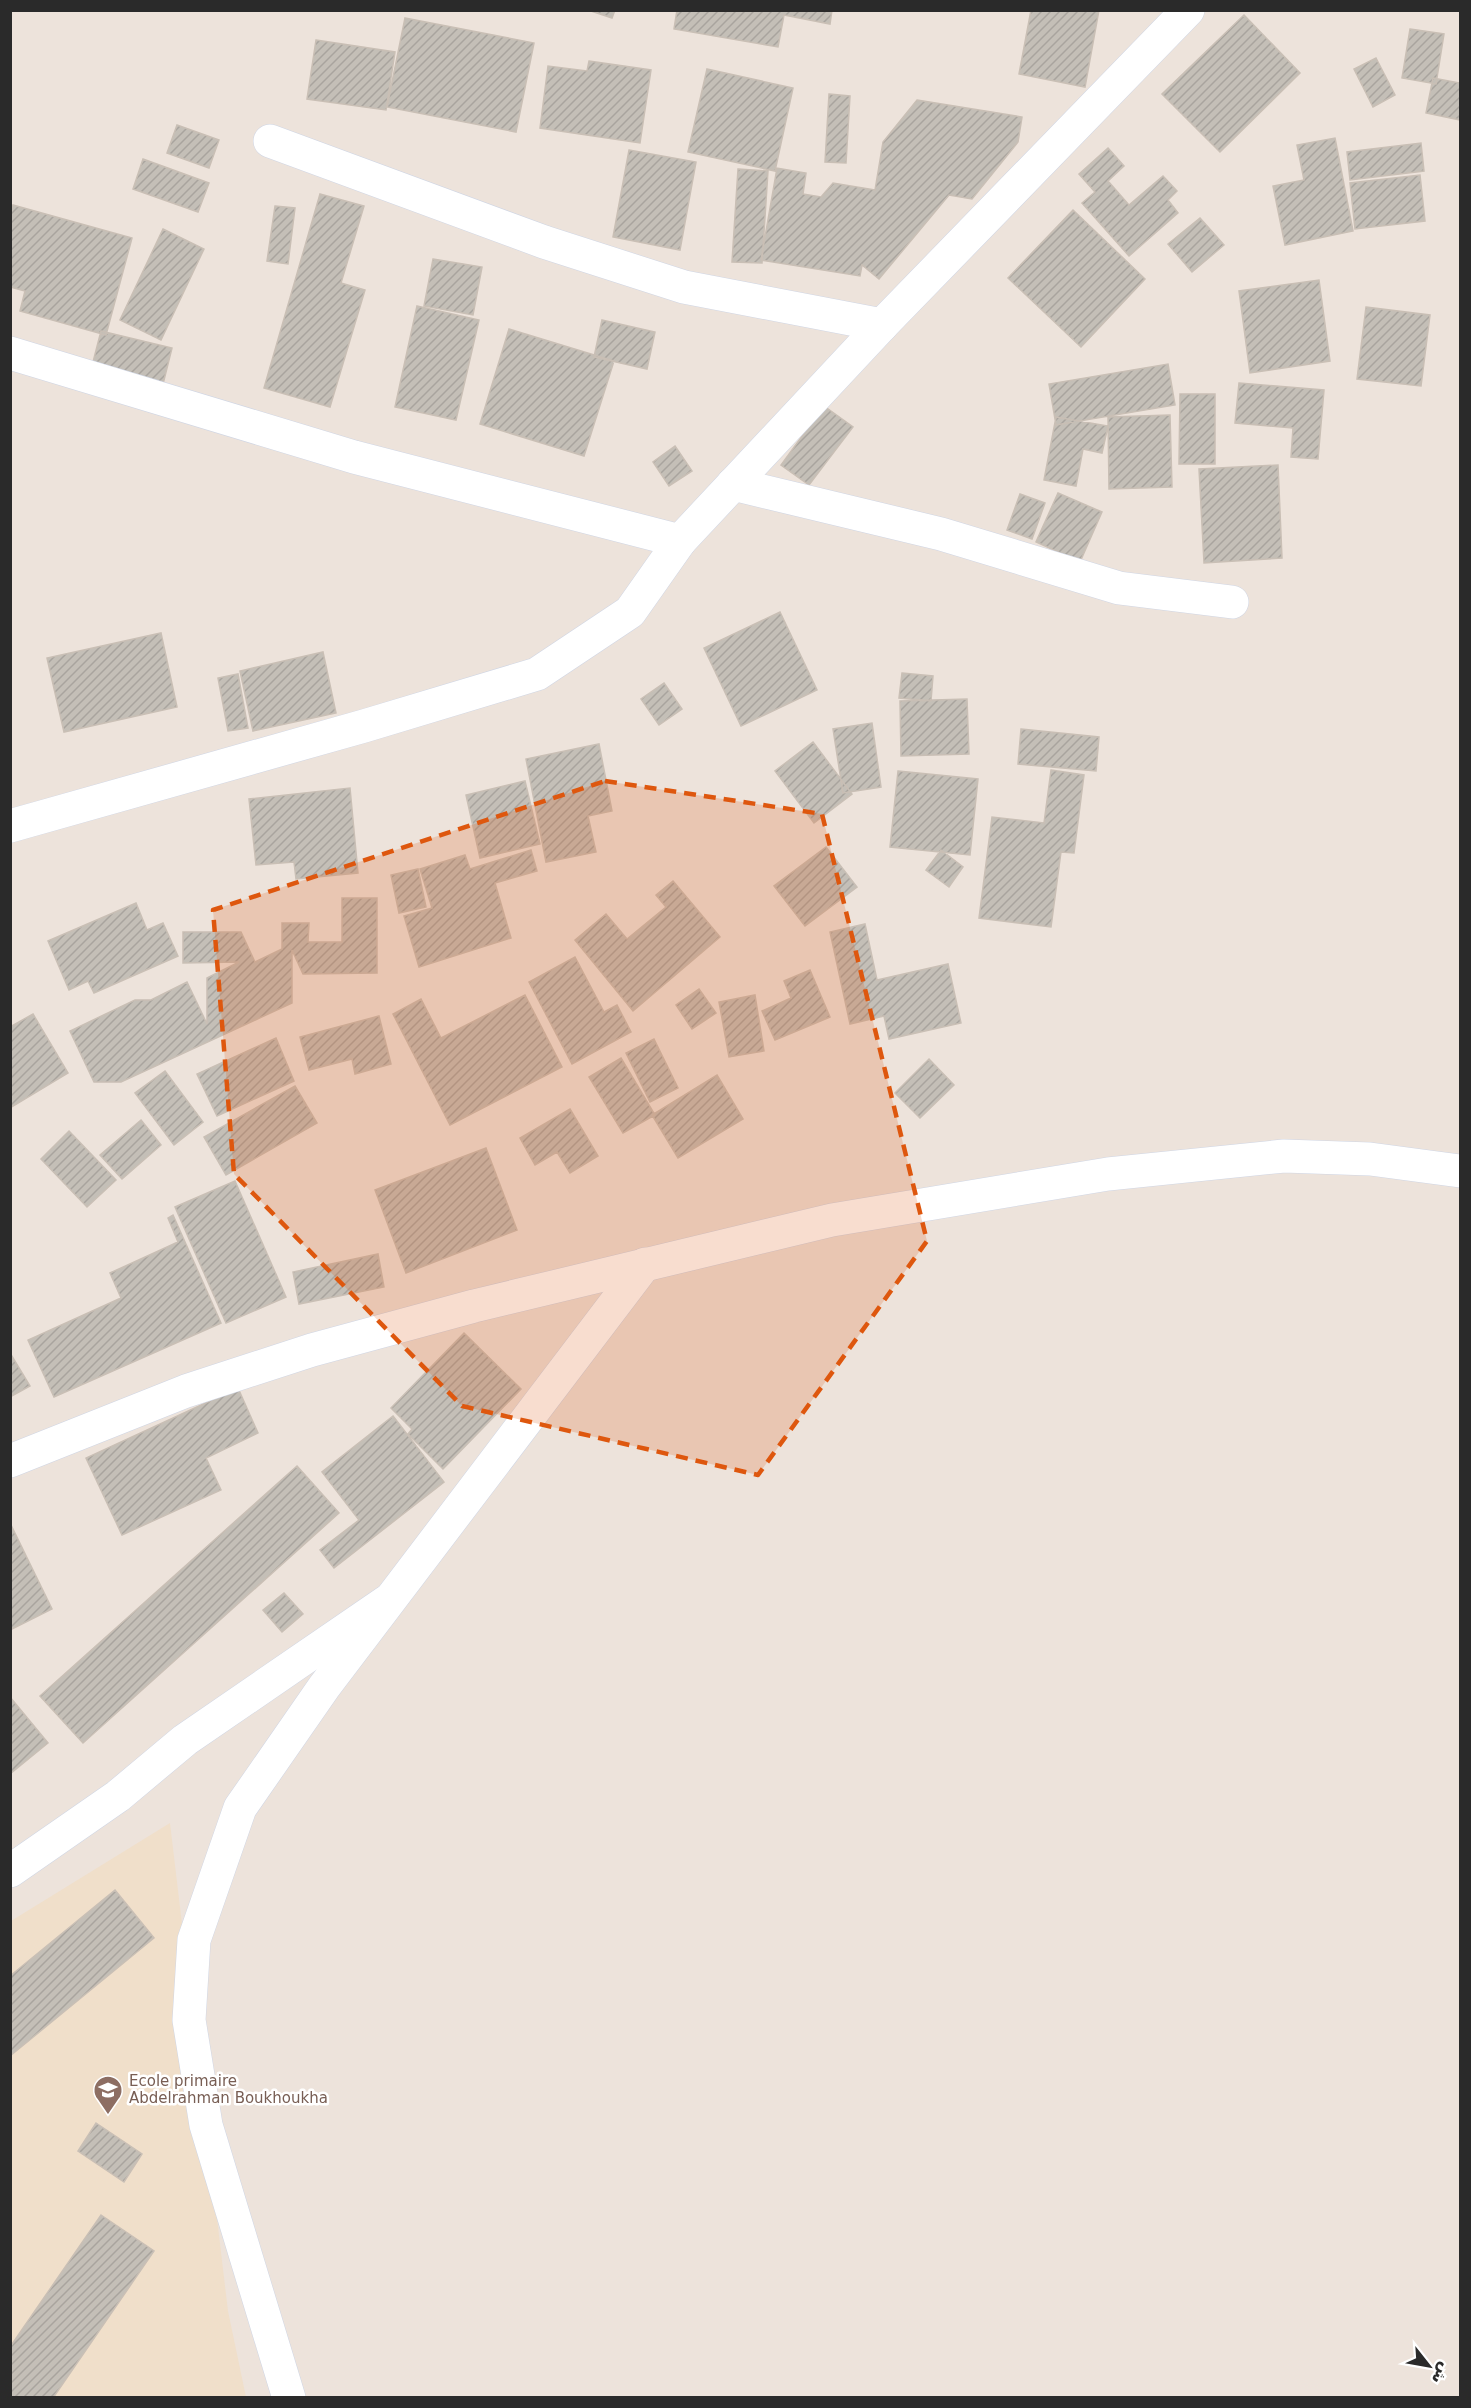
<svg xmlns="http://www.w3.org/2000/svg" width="1471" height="2408" font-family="'DejaVu Sans',Vazirmatn,sans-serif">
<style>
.education{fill:#f0dfca}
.building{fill:url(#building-hatch);stroke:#c9bfb5;stroke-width:1.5}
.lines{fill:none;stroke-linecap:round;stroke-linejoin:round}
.minor-casing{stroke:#d0d6e4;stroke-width:34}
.tertiary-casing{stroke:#d0d6e4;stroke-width:34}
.secondary-casing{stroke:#d0d6e4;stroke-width:34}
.minor{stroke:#fff;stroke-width:33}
.tertiary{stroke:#fff;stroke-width:33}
.secondary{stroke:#fff;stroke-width:33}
.marked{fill:#de570e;fill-opacity:0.2;stroke:#de570e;stroke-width:4.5;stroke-dasharray:12 8;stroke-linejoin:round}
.labels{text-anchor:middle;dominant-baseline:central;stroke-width:5;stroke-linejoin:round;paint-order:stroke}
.education-label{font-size:15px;fill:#785e54;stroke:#fff;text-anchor:start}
</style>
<defs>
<pattern id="building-hatch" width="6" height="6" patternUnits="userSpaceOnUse" patternTransform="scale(1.5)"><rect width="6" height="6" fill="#c4bfb7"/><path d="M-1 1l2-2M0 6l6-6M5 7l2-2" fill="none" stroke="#a9a49e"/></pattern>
</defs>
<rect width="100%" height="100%" fill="#ede3db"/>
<path class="education" d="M 170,1823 L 228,2311 L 246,2397 L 11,2398 L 11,1921 Z"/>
<path class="building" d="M 588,10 L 615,10 L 612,18 Z
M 677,10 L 832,10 L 830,24 L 784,15 L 778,47 L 674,29 Z
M 1031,10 L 1099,10 L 1085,87 L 1019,74 Z
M 1244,15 L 1300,73 L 1220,152 L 1162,94 Z
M 405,18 L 534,43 L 516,132 L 387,107 Z
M 1410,29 L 1444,34 L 1436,84 L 1402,78 Z
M 316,40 L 395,52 L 386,110 L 307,99 Z
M 1376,58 L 1395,95 L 1373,107 L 1354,69 Z
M 589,61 L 651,70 L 640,143 L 540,128 L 548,66 L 587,71 Z
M 707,69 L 793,88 L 775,171 L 688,152 Z
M 1433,78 L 1460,83 L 1460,120 L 1426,113 Z
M 829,94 L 850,96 L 846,163 L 825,162 Z
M 917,100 L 1022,117 L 1018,142 L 972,199 L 949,195 L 879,279 L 862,265 L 860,276 L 761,260 L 777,168 L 806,173 L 803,194 L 821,197 L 833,183 L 875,190 L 883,142 Z
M 177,125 L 219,140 L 209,168 L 167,153 Z
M 1335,138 L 1353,231 L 1285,245 L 1273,186 L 1304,180 L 1297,145 Z
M 1421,143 L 1424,171 L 1350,180 L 1347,152 Z
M 1108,148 L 1124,166 L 1108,181 L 1129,205 L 1163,176 L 1177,191 L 1168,200 L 1178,213 L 1129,256 L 1082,203 L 1095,192 L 1079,174 Z
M 629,150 L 696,162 L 680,250 L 613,237 Z
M 143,159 L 209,183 L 198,212 L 133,189 Z
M 738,169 L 768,171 L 762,263 L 732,262 Z
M 1420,175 L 1425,221 L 1355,229 L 1350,183 Z
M 320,194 L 364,206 L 341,283 L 365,290 L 330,407 L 264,388 Z
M 13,205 L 132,238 L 106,335 L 20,311 L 25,291 L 10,287 L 10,214 Z
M 275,206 L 295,208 L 288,264 L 267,261 Z
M 1073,210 L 1145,279 L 1081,347 L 1008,278 Z
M 1200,218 L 1224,245 L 1192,272 L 1168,244 Z
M 163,229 L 204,249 L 161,340 L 120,320 Z
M 433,259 L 482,267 L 473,315 L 424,306 Z
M 1319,280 L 1330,361 L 1250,373 L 1239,291 Z
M 417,306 L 479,320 L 456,420 L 395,407 Z
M 1366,307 L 1430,315 L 1421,386 L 1357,379 Z
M 602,320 L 655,332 L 647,369 L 594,357 Z
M 509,329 L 614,361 L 584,456 L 480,424 Z
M 101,331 L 172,348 L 163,384 L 92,366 Z
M 1168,364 L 1175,405 L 1056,425 L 1049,384 Z
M 1239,383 L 1324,390 L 1318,459 L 1291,457 L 1293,428 L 1235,423 Z
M 1180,394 L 1215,394 L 1215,464 L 1179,464 Z
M 824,406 L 853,427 L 809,485 L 781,465 Z
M 1170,415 L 1172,487 L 1109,489 L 1108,417 Z
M 1056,417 L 1108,426 L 1102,453 L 1083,449 L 1076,486 L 1044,480 Z
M 675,446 L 692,471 L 669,486 L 653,462 Z
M 1278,465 L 1282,558 L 1204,563 L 1199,469 Z
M 1058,493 L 1102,512 L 1080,562 L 1036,542 Z
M 1020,494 L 1045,503 L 1032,539 L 1007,530 Z
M 780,612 L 817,690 L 741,726 L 704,648 Z
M 161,633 L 177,707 L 64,732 L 47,658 Z
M 323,652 L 336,713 L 253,731 L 240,671 Z
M 902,673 L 933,676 L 931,701 L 899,698 Z
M 238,674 L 248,728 L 228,731 L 218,678 Z
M 664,683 L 682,709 L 659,725 L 641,699 Z
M 967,699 L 969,754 L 901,756 L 900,701 Z
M 872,723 L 881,787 L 843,793 L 833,729 Z
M 1021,729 L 1099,737 L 1096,771 L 1018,764 Z
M 813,742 L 852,794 L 814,823 L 775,771 Z
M 599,744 L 612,811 L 588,816 L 596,852 L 546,862 L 526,759 Z
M 1051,770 L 1084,775 L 1074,853 L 1061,852 L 1051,927 L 979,918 L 992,817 L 1044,823 Z
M 898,771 L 978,779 L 970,855 L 890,847 Z
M 525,781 L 540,844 L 480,858 L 466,795 Z
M 350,788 L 358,873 L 296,879 L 294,862 L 256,865 L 249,799 Z
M 826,847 L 857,887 L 805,926 L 774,886 Z
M 531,850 L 537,871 L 495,883 L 511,938 L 419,967 L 404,916 L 432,908 L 420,869 L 465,855 L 470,869 Z
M 941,850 L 963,867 L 949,887 L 926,870 Z
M 418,869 L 426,907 L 399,913 L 391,875 Z
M 673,881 L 720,937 L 633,1011 L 575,940 L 606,914 L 627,939 L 666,907 L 656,895 Z
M 342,898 L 377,898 L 377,973 L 303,974 L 292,950 L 292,1003 L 121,1082 L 94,1082 L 70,1031 L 135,1000 L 151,1000 L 187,982 L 207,1024 L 207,978 L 239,962 L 183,963 L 183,932 L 241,932 L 255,962 L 282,949 L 282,923 L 309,923 L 308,942 L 342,942 Z
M 136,903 L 147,930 L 163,923 L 178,956 L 94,993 L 88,981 L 69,990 L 48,941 Z
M 865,924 L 877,980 L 948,964 L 961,1023 L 889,1039 L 884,1016 L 850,1024 L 830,932 Z
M 575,957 L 604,1012 L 617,1005 L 631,1032 L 572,1064 L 529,982 Z
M 810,970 L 830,1017 L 775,1040 L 762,1011 L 791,998 L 784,981 Z
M 699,989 L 716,1013 L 692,1029 L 676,1005 Z
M 525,995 L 562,1067 L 450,1125 L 393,1014 L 421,999 L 441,1038 Z
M 755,995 L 764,1051 L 729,1057 L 719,1002 Z
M 33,1014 L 68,1073 L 10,1108 L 10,1027 Z
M 379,1016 L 391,1064 L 355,1074 L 352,1059 L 309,1070 L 300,1037 Z
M 276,1038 L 294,1081 L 217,1116 L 197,1074 Z
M 654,1039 L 678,1088 L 650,1102 L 626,1053 Z
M 621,1058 L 655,1115 L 623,1133 L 589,1077 Z
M 929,1059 L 954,1085 L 920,1118 L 895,1093 Z
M 165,1071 L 203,1122 L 174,1145 L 135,1093 Z
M 717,1075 L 743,1119 L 678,1158 L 652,1115 Z
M 295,1086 L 317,1123 L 226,1175 L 204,1137 Z
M 570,1109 L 598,1156 L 570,1173 L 557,1152 L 535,1165 L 520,1138 Z
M 141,1120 L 161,1145 L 122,1179 L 100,1155 Z
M 69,1131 L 116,1180 L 87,1207 L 41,1159 Z
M 486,1148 L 517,1230 L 406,1273 L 375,1190 Z
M 235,1181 L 286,1297 L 226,1323 L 175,1207 Z
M 173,1215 L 221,1323 L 54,1397 L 28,1340 L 121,1298 L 110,1273 L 178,1242 L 168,1218 Z
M 378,1254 L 384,1287 L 299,1304 L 293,1272 Z
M 464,1333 L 521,1389 L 443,1469 L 408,1434 L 412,1429 L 391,1408 Z
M 10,1353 L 30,1386 L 10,1397 Z
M 238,1388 L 258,1433 L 206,1458 L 221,1490 L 122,1535 L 86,1458 Z
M 393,1416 L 444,1482 L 334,1568 L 320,1550 L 359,1520 L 322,1472 Z
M 297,1466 L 339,1513 L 83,1743 L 40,1696 Z
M 10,1523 L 52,1609 L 10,1630 Z
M 284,1593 L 303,1614 L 282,1632 L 263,1610 Z
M 10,1697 L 48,1743 L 10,1774 Z
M 115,1890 L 154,1938 L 10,2056 L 10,1976 Z
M 96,2123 L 142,2154 L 124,2182 L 78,2151 Z
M 101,2215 L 154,2251 L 53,2398 L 10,2398 L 10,2347 Z"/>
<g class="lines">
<g class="minor-casing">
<path id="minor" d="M 270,141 L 544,242 L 684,287 L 882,325
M 10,353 L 354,457 L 680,541
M 733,484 L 941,534 L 1119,588 L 1232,602
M 10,1871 L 118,1796 L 185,1740 L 386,1602"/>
</g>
<g class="tertiary-casing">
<path id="tertiary" d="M 10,826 L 364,726 L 537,674 L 630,612 L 680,541 L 882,325 L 1188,10
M 289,2398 L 206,2125 L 189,2020 L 194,1940 L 240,1808 L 324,1687 L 645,1264"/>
</g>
<g class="secondary-casing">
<path id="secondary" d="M 10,1461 L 186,1391 L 312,1350 L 474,1306 L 832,1220 L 1108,1174 L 1284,1156 L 1370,1159 L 1460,1171"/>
</g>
<use href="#minor" class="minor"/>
<use href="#tertiary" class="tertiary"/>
<use href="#secondary" class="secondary"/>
</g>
<path class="marked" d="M 605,781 L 822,814 L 927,1241 L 758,1475 L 462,1406 L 234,1174 L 213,910 Z"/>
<defs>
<g id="school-pin" transform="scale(1.5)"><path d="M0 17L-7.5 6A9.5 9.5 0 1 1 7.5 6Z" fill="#8d6e63" stroke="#fff"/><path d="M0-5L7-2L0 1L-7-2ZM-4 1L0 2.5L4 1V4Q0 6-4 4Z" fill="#fff"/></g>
</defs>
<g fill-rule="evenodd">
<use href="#school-pin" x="108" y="2090"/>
</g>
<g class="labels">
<g class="education-label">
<text x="129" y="2081">Ecole primaire<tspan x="129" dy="17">Abdelrahman Boukhoukha</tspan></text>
</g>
</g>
<rect width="1471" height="2408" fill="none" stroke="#2a2a2a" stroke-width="24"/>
<g transform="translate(1429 2366) rotate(121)" stroke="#ffffff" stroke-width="4.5" paint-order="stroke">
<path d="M0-4.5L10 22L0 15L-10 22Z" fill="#2a2a2a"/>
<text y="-9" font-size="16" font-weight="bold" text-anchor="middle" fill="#2a2a2a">ش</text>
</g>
</svg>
